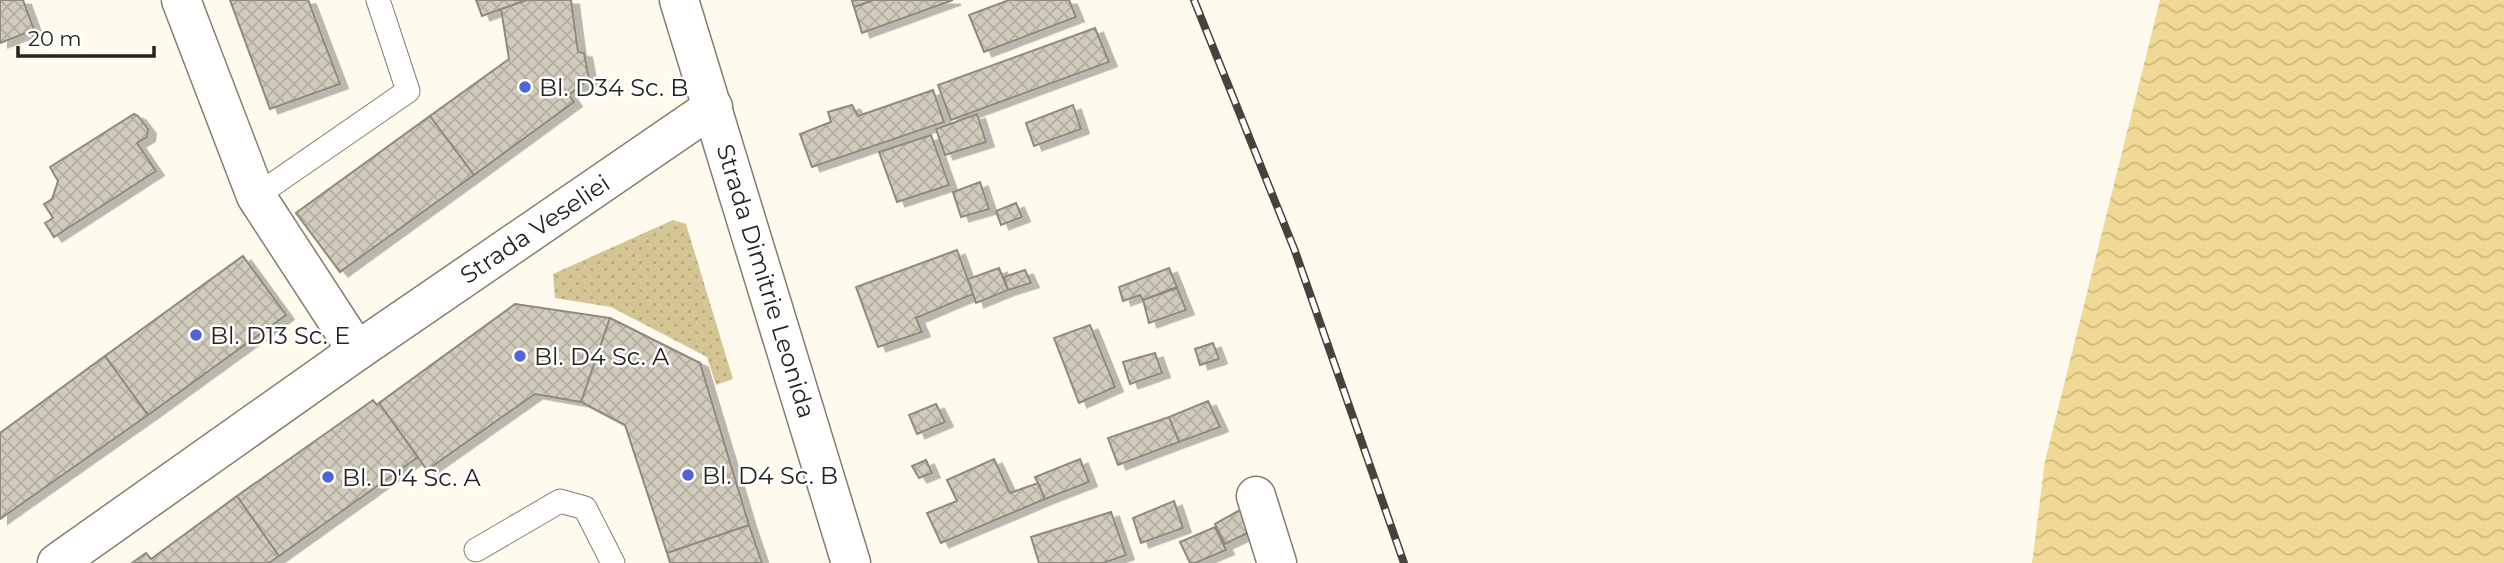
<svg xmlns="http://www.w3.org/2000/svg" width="2504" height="563" font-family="Montserrat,sans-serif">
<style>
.grass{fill:url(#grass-dots)}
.water{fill:url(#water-waves)}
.building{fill:url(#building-cross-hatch);stroke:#8f8a7b;stroke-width:2;filter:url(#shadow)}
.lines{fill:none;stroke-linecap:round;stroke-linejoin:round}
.service-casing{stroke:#837e6f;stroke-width:25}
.minor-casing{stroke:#837e6f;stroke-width:41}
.tertiary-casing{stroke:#837e6f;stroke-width:41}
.secondary-casing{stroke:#837e6f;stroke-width:41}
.service{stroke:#fff;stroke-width:23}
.minor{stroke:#fff;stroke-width:38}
.tertiary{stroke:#fff;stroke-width:38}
.secondary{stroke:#fff;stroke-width:38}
.rail-casing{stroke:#46433c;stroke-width:8}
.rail{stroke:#fff;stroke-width:5;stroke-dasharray:16;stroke-linecap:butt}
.poi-dot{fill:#5063d9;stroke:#fff;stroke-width:2.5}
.labels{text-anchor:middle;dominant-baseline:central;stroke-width:5;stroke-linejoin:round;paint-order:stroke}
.poi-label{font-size:24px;fill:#26241e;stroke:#fff;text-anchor:start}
.street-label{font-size:24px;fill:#26241e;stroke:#fff}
</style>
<defs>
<pattern id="grass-dots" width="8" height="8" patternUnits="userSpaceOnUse" patternTransform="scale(1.75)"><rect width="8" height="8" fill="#d5c594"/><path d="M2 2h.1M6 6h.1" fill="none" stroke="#b7a97f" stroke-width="1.8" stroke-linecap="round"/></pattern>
<pattern id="water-waves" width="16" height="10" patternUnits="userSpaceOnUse" patternTransform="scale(1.75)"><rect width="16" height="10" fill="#efd994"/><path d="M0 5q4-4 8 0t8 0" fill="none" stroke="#cdba7f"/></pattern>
<pattern id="building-cross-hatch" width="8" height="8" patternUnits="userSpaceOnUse" patternTransform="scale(1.75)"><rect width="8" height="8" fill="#d1cbbb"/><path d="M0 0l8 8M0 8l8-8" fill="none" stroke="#b3aea0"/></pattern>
<filter id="shadow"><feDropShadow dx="8" dy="4.5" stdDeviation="0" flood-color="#0004"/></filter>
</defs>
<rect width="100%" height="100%" fill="#fefaed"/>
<path class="grass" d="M 673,220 L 686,224 L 733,379 L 716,385 L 707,357 L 611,307 L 555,298 L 553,274 Z"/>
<path class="water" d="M 2160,0 L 2504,0 L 2504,563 L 2032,563 L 2045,461 Z"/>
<path class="building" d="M 0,0 L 23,0 L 34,30 L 0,43 Z
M 230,0 L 308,0 L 340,84 L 270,109 Z
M 476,0 L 527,0 L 482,16 Z
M 527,0 L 571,0 L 578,52 L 584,53 L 589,79 L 569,95 L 574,102 L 474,175 L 430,116 L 509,59 L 501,9 Z
M 854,0 L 874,0 L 854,7 L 852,1 Z
M 874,0 L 953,0 L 862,33 L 854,7 Z
M 1009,0 L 1069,0 L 1076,17 L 984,52 L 969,15 Z
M 1095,28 L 1109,62 L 951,120 L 938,85 Z
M 933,90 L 944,122 L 812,167 L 800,134 L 831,122 L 828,112 L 852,105 L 858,116 Z
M 1073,105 L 1081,129 L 1034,146 L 1026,123 Z
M 134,114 L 138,116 L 148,129 L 147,137 L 137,143 L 156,171 L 54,237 L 45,223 L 53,218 L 44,204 L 52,199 L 58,181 L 50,167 Z
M 977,114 L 986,142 L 945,155 L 936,129 Z
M 430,116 L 474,175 L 340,272 L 296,213 Z
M 931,135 L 949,185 L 897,202 L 879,152 Z
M 980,182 L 989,209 L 961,217 L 953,192 Z
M 1016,203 L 1022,217 L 1001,225 L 996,211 Z
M 957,250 L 973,294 L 916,318 L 922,332 L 878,347 L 856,287 Z
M 243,256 L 286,315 L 148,415 L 105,356 Z
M 999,268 L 1008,290 L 976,303 L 968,279 Z
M 1169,268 L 1177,287 L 1143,300 L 1140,295 L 1123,301 L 1119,287 Z
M 1025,270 L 1031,283 L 1008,290 L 1004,277 Z
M 1177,288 L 1186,310 L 1149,323 L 1143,300 Z
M 515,304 L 610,318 L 581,402 L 535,394 L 427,470 L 379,403 Z
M 610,318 L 700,363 L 749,525 L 667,553 L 625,425 L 581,402 Z
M 1090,325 L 1115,387 L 1079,403 L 1054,338 Z
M 1213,343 L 1219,359 L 1200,365 L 1195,349 Z
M 1155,353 L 1162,373 L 1130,384 L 1123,362 Z
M 105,356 L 148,415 L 0,519 L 0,433 Z
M 373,400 L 377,405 L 379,403 L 418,457 L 279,556 L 237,496 Z
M 1208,401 L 1220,427 L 1179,442 L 1169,417 Z
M 936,404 L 945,422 L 917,434 L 909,415 Z
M 1169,417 L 1179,442 L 1118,465 L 1108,438 Z
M 994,459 L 1010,493 L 1038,483 L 1045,499 L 941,543 L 927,513 L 957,501 L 947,480 Z
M 1080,459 L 1089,482 L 1045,499 L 1035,477 Z
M 926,460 L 932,473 L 919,478 L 912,466 Z
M 237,496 L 279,556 L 269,563 L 132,563 L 146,553 L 151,559 Z
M 1174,501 L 1183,528 L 1141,543 L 1133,518 Z
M 1240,510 L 1250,532 L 1225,544 L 1215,524 Z
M 1111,512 L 1126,555 L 1103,563 L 1039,563 L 1031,537 Z
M 749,525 L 762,563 L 670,563 L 667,553 Z
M 1215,527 L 1226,550 L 1195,563 L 1190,563 L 1180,542 Z"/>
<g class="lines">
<g class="service-casing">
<path id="service" d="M 256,196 L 408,91 L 378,0
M 476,550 L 560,501 L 585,508 L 613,563"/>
</g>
<g class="minor-casing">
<path id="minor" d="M 181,0 L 256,196 L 357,351
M 1256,496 L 1277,563"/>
</g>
<g class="tertiary-casing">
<path id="tertiary" d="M 57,563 L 357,351 L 713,107"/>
</g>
<g class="secondary-casing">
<path id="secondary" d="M 679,0 L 851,563"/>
</g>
<use href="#service" class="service"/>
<use href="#minor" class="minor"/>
<use href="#tertiary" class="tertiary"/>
<use href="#secondary" class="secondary"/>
<g class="rail-casing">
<path id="rail" d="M 1194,0 L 1295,251 L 1404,563"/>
</g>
<use href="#rail" class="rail"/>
</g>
<g class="poi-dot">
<circle cx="525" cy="87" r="7"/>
<circle cx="196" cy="335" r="7"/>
<circle cx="520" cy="356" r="7"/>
<circle cx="688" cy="475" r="7"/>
<circle cx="328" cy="477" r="7"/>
</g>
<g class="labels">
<g class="poi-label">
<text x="539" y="87">Bl. D34 Sc. B</text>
<text x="210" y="335">Bl. D13 Sc. E</text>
<text x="534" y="356">Bl. D4 Sc. A</text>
<text x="702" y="475">Bl. D4 Sc. B</text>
<text x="342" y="477">Bl. D'4 Sc. A</text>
</g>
<g class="street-label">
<text transform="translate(535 229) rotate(-34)">Strada Veseliei</text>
<text transform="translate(766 281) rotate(73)">Strada Dimitrie Leonida</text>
</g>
</g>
<path d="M18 46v10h136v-10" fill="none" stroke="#26241e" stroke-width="3.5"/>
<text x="28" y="46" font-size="21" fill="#26241e" stroke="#ffffff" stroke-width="5" paint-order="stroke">20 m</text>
</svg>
